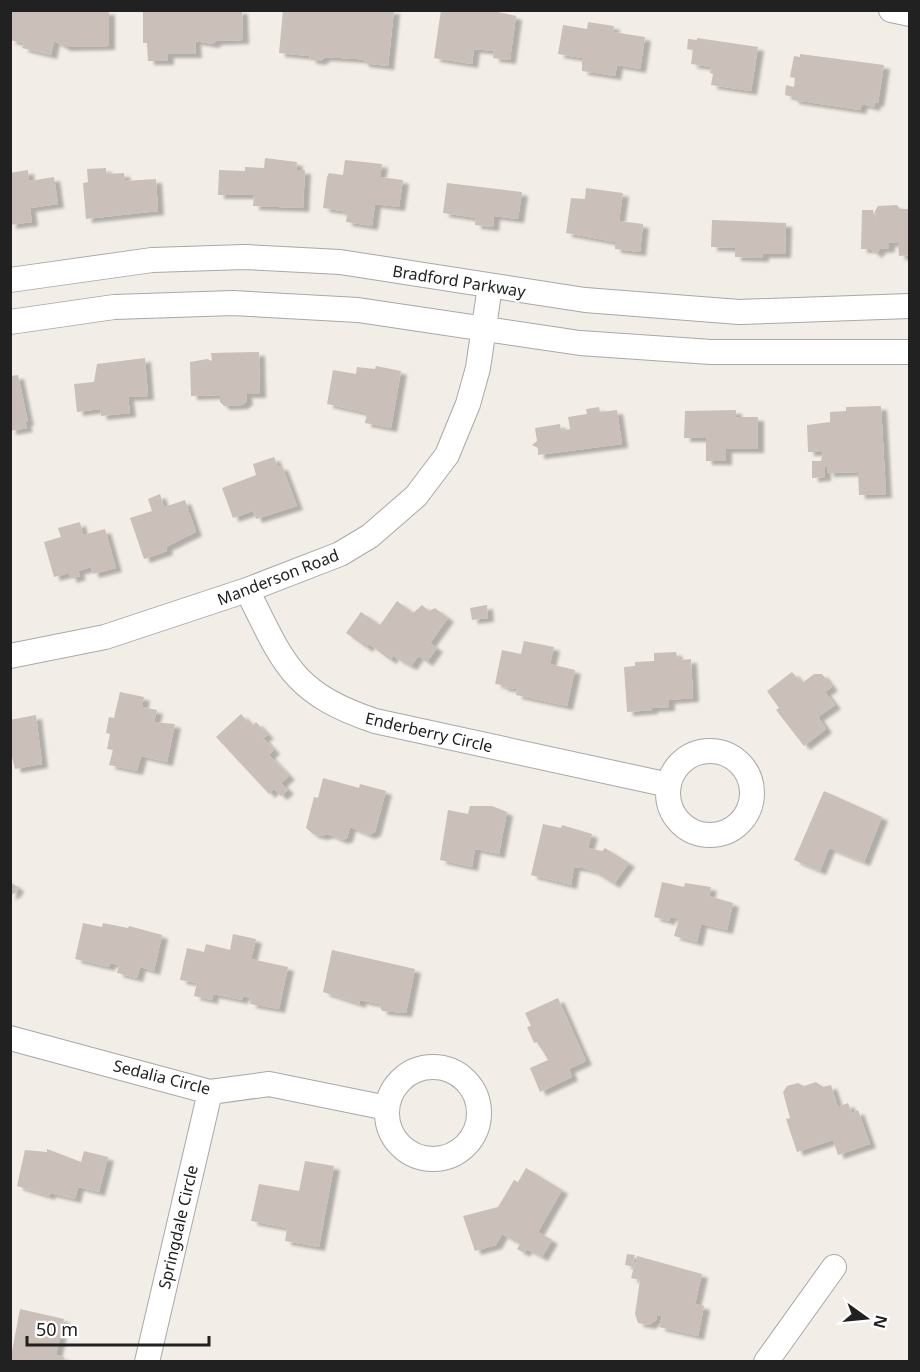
<svg xmlns="http://www.w3.org/2000/svg" width="920" height="1372" font-family="'Noto Sans',sans-serif">
<style>
.building{fill:#cabfb9;filter:url(#shadow)}
.lines{fill:none;stroke-linecap:round;stroke-linejoin:round}
.street-casing{stroke:#a8a8a8;stroke-width:26}
.street{stroke:#fff;stroke-width:24}
.labels{text-anchor:middle;dominant-baseline:central;stroke-width:4.5;stroke-linejoin:round;paint-order:stroke}
.street-label{font-size:16px;fill:#212121;stroke:#fff}
</style>
<defs>
<filter id="shadow"><feDropShadow dx="6" dy="4" stdDeviation="1.5" flood-color="#0004"/></filter>
</defs>
<rect width="100%" height="100%" fill="#f2ede6"/>
<path class="building" d="M 10,10 L 109,11 L 109,46 L 65,47 L 54,41 L 51,55 L 22,48 L 24,43 L 10,40 Z
M 143,10 L 242,10 L 243,40 L 216,41 L 213,44 L 195,41 L 196,54 L 168,54 L 168,61 L 148,61 L 147,43 L 143,43 Z
M 283,10 L 394,10 L 388,66 L 363,63 L 363,60 L 357,59 L 325,57 L 320,61 L 311,60 L 309,56 L 279,53 Z
M 441,10 L 489,10 L 516,16 L 510,60 L 493,58 L 494,51 L 474,49 L 472,64 L 434,58 Z
M 588,22 L 614,26 L 613,32 L 645,37 L 640,69 L 617,65 L 615,76 L 582,71 L 582,58 L 558,54 L 563,25 L 587,29 Z
M 697,38 L 758,47 L 751,91 L 711,85 L 713,74 L 710,73 L 711,67 L 691,64 L 693,50 L 687,49 L 688,39 L 697,40 Z
M 800,54 L 884,65 L 878,103 L 875,102 L 874,107 L 862,104 L 860,110 L 793,100 L 793,97 L 785,95 L 786,85 L 794,87 L 795,78 L 790,77 L 794,56 L 800,57 Z
M 265,158 L 297,162 L 296,170 L 305,170 L 303,208 L 253,206 L 254,195 L 218,195 L 219,170 L 245,171 L 245,167 L 264,168 Z
M 345,160 L 382,164 L 380,177 L 403,180 L 399,207 L 375,204 L 372,226 L 346,222 L 347,215 L 342,214 L 342,211 L 323,208 L 327,177 L 329,173 L 343,175 Z
M 106,168 L 106,174 L 124,173 L 125,181 L 156,179 L 158,211 L 86,219 L 83,183 L 88,182 L 87,169 Z
M 28,170 L 29,181 L 54,177 L 58,204 L 30,208 L 32,222 L 10,225 L 10,173 Z
M 447,183 L 522,192 L 518,219 L 494,216 L 493,227 L 475,225 L 476,218 L 443,213 Z
M 586,188 L 623,193 L 619,221 L 643,224 L 640,252 L 615,249 L 615,242 L 566,233 L 571,198 L 585,199 Z
M 897,205 L 900,209 L 910,209 L 910,255 L 899,256 L 898,242 L 889,243 L 889,248 L 880,249 L 876,254 L 870,249 L 861,249 L 862,210 L 873,210 L 876,224 L 875,211 L 878,206 Z
M 712,220 L 786,223 L 785,254 L 763,254 L 763,258 L 735,257 L 735,248 L 711,247 Z
M 259,352 L 260,394 L 246,394 L 247,401 L 242,405 L 224,406 L 220,402 L 220,395 L 191,396 L 190,362 L 207,359 L 212,361 L 211,353 Z
M 145,358 L 148,396 L 128,397 L 130,413 L 101,416 L 100,409 L 77,412 L 74,384 L 94,382 L 97,364 Z
M 376,366 L 401,371 L 391,428 L 365,423 L 367,413 L 327,404 L 333,370 L 356,374 L 357,367 L 375,369 Z
M 18,375 L 28,422 L 25,422 L 27,428 L 10,431 L 10,376 Z
M 881,406 L 886,494 L 859,495 L 858,472 L 828,473 L 827,467 L 825,467 L 825,477 L 812,478 L 812,461 L 821,461 L 823,452 L 808,452 L 807,425 L 830,422 L 830,412 L 846,411 L 846,407 Z
M 599,407 L 600,412 L 617,410 L 622,444 L 538,455 L 538,448 L 532,445 L 537,441 L 535,428 L 560,424 L 561,431 L 570,429 L 568,417 L 587,414 L 586,409 Z
M 736,410 L 736,417 L 758,417 L 758,449 L 726,449 L 726,461 L 706,461 L 706,438 L 684,438 L 685,411 Z
M 274,457 L 278,467 L 282,466 L 297,506 L 256,519 L 253,511 L 233,518 L 222,488 L 256,475 L 253,464 Z
M 160,494 L 164,507 L 185,500 L 196,532 L 166,547 L 167,551 L 144,559 L 130,518 L 152,511 L 148,499 Z
M 80,522 L 83,535 L 105,529 L 116,568 L 93,574 L 91,567 L 78,571 L 80,576 L 71,579 L 69,573 L 54,577 L 44,542 L 61,537 L 58,528 Z
M 397,601 L 413,613 L 422,605 L 429,611 L 435,608 L 448,618 L 430,643 L 437,648 L 427,662 L 418,656 L 411,666 L 397,659 L 394,655 L 390,660 L 369,644 L 367,648 L 346,633 L 361,612 L 380,625 Z
M 487,605 L 488,618 L 472,620 L 470,608 Z
M 524,641 L 554,647 L 550,664 L 575,670 L 567,706 L 516,695 L 517,689 L 502,687 L 502,685 L 495,684 L 502,650 L 521,654 Z
M 676,652 L 677,657 L 681,660 L 691,659 L 693,698 L 669,700 L 669,707 L 652,708 L 652,710 L 627,712 L 624,667 L 635,666 L 635,662 L 654,661 L 654,653 Z
M 792,672 L 802,683 L 814,674 L 822,674 L 832,687 L 825,692 L 835,705 L 818,717 L 826,729 L 804,746 L 776,710 L 779,708 L 767,691 Z
M 120,692 L 144,697 L 142,707 L 157,710 L 154,722 L 175,724 L 167,762 L 141,756 L 137,771 L 109,765 L 113,750 L 107,749 L 110,734 L 106,733 L 109,717 L 114,718 Z
M 241,714 L 252,726 L 256,722 L 268,735 L 263,738 L 274,750 L 269,755 L 289,776 L 281,783 L 288,790 L 281,796 L 274,789 L 269,794 L 216,737 Z
M 36,715 L 42,764 L 15,769 L 10,749 L 10,720 Z
M 323,778 L 359,788 L 360,784 L 386,791 L 375,832 L 369,835 L 350,827 L 347,838 L 342,840 L 328,834 L 322,836 L 313,834 L 306,828 L 314,797 L 318,798 Z
M 824,791 L 882,817 L 864,862 L 829,848 L 820,871 L 794,860 Z
M 470,806 L 492,806 L 507,812 L 499,854 L 475,849 L 472,867 L 440,860 L 448,810 L 468,814 Z
M 543,824 L 561,828 L 562,825 L 592,834 L 588,848 L 602,851 L 605,848 L 629,863 L 614,884 L 593,871 L 583,868 L 574,867 L 571,885 L 531,875 Z
M 10,882 L 18,887 L 16,892 L 10,896 Z
M 662,882 L 684,887 L 685,883 L 711,887 L 709,896 L 733,903 L 727,930 L 701,924 L 697,942 L 674,936 L 679,919 L 670,917 L 669,921 L 654,917 Z
M 83,923 L 102,927 L 103,923 L 128,928 L 129,926 L 162,935 L 154,971 L 140,967 L 137,978 L 117,973 L 119,965 L 110,963 L 109,967 L 75,959 Z
M 233,934 L 256,939 L 251,959 L 288,967 L 279,1009 L 250,1004 L 251,998 L 243,996 L 242,1000 L 213,994 L 212,1000 L 194,996 L 197,983 L 180,980 L 187,948 L 204,952 L 206,944 L 230,950 Z
M 332,950 L 415,969 L 406,1013 L 382,1011 L 379,1004 L 360,1000 L 360,1004 L 323,992 Z
M 558,998 L 586,1061 L 569,1069 L 572,1077 L 540,1092 L 530,1068 L 548,1060 L 537,1042 L 534,1043 L 527,1027 L 531,1026 L 525,1013 Z
M 816,1082 L 823,1087 L 831,1085 L 838,1107 L 848,1103 L 852,1113 L 858,1110 L 870,1144 L 838,1155 L 833,1140 L 797,1152 L 786,1119 L 790,1118 L 783,1092 L 787,1086 L 798,1083 L 804,1086 Z
M 47,1149 L 81,1162 L 84,1151 L 108,1157 L 99,1192 L 78,1187 L 75,1199 L 50,1193 L 49,1196 L 17,1186 L 25,1150 L 47,1152 Z
M 305,1161 L 334,1166 L 319,1247 L 285,1241 L 287,1228 L 251,1221 L 259,1184 L 299,1191 Z
M 526,1168 L 562,1190 L 538,1232 L 552,1240 L 542,1257 L 526,1249 L 524,1253 L 517,1249 L 520,1244 L 502,1234 L 496,1245 L 475,1251 L 463,1216 L 498,1207 L 514,1180 L 518,1182 Z
M 627,1254 L 635,1255 L 633,1262 L 636,1262 L 637,1256 L 702,1274 L 695,1304 L 704,1306 L 698,1336 L 659,1327 L 662,1316 L 657,1315 L 656,1320 L 649,1325 L 638,1323 L 635,1314 L 640,1280 L 631,1278 L 634,1267 L 625,1265 Z
M 20,1309 L 64,1319 L 56,1355 L 64,1357 L 63,1362 L 10,1362 Z"/>
<g class="lines">
<g class="street-casing">
<path id="street" d="M 891,10 L 910,14
M 10,280 L 152,260 L 245,257 L 340,262 L 585,300 L 739,312 L 910,306
M 10,322 L 114,307 L 233,303 L 358,310 L 580,343 L 711,352 L 910,352
M 247,590 C 284,664 292,693 375,721 L 669,785
M 10,656 L 105,637 L 247,590 L 340,554 L 370,536 L 416,496 L 447,455 L 468,404 L 478,368 L 490,286
M668 793a42 42 0 1 1 84 0a42 42 0 1 1-84 0Z
M 10,1038 L 210,1092 L 269,1084 L 387,1108
M387 1113a46 46 0 1 1 92 0a46 46 0 1 1-92 0Z
M 147,1362 L 210,1092
M 766,1362 L 834,1267"/>
</g>
<use href="#street" class="street"/>
</g>
<g class="labels">
<g class="street-label">
<text transform="translate(459 281) rotate(9)">Bradford Parkway</text>
<text transform="translate(278 577) rotate(-21)">Manderson Road</text>
<text transform="translate(429 732) rotate(13)">Enderberry Circle</text>
<text transform="translate(162 1077) rotate(14)">Sedalia Circle</text>
<text transform="translate(178 1227) rotate(-77)">Springdale Circle</text>
</g>
</g>
<rect width="920" height="1372" fill="none" stroke="#212121" stroke-width="24"/>
<g transform="translate(866 1318) rotate(105)" stroke="#ffffff" stroke-width="4.5" paint-order="stroke">
<path d="M0-4.5L10 22L0 15L-10 22Z" fill="#212121"/>
<text y="-9" font-size="16" font-weight="bold" text-anchor="middle" fill="#212121">N</text>
</g>
<path d="M27 1336v9h182v-9" fill="none" stroke="#212121" stroke-width="3"/>
<text x="36" y="1336" font-size="18" fill="#212121" stroke="#ffffff" stroke-width="4.5" paint-order="stroke">50 m</text>
</svg>
